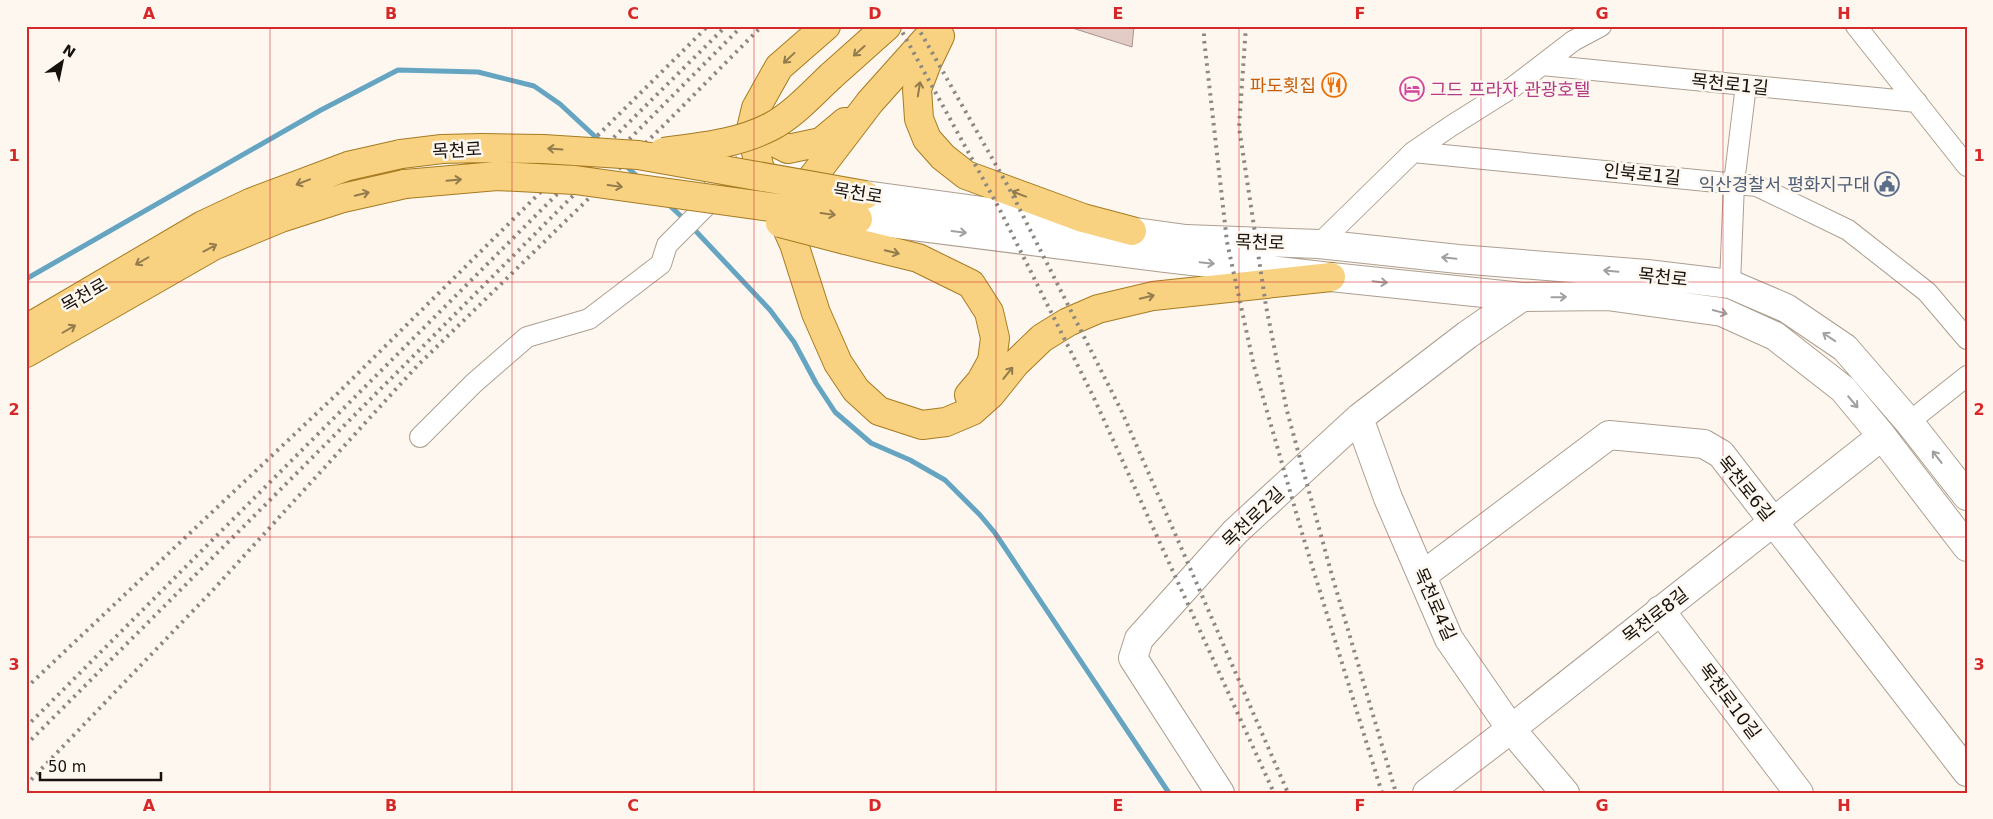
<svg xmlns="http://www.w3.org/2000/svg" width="1993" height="819" font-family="'DejaVu Sans','Noto Sans KR',sans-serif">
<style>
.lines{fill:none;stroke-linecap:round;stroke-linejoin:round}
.stream{stroke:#65a5c2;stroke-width:5}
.building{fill:#e3ccc5;stroke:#a8938d}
.street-casing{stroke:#ad9f90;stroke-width:22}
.secondary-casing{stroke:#ad9f90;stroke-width:30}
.primary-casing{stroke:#a67b21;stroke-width:30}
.street{stroke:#fff;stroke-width:20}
.secondary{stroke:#fff;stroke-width:28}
.primary{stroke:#f8d281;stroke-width:28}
.rail{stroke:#8c8781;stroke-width:4;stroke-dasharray:2.5 5;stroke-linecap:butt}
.primary-bridge-casing{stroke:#a67b21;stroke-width:30;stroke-linecap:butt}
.primary-bridge{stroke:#f8d281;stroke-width:28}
.oneway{stroke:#927b4c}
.oneway2{stroke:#a2a09e}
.grid{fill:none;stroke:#d62828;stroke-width:1;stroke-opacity:0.55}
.labels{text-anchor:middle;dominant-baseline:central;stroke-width:5;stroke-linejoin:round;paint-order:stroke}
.street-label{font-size:18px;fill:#16110c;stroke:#fdf7f0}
.food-label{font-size:18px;fill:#c56008;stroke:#fdf7f0;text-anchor:end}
.hotel-label{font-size:18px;fill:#b23c85;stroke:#fdf7f0;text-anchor:start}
.service-label{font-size:18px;fill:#4e5e75;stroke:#fdf7f0;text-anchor:end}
.neatline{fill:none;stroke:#d62828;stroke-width:2}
.grid-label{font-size:16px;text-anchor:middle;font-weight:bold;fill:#d62828}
</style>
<rect width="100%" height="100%" fill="#fdf7f0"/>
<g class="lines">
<path class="stream" d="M 625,165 L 639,178
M 666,202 L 685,220
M 691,226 L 770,310 L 794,342 L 816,383 L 835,412 L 871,443 L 910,460 L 945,480 L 980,515 L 995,533 L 1169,793
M 26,279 L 321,110 L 398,70 L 478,72 L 534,86 L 560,104 L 601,142"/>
</g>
<path class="building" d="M 1066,26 L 1134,26 L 1132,47 Z"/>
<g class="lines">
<g class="street-casing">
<path id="street" d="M 1856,26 L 1967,166
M 1542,65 L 1917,102
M 1413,152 L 1757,186 L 1848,230 L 1927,292 L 1967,339
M 1319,244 L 1413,152 L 1451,126 L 1513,87 L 1573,41 L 1601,26
M 1730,284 L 1734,183 L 1746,85
M 1909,422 L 1967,376
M 420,437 L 474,383 L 527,337 L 589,319 L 661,264 L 667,245 L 706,206 L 726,159"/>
</g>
<g class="secondary-casing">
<path id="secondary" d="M 865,195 L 1186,239 L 1319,244 L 1458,259 L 1647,274 L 1730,284 L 1786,308 L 1845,348 L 1909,422 L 1967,496
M 858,219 L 1166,258 L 1331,277 L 1522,297 L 1607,296 L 1722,312 L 1775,336 L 1843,389 L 1882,436 L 1967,547
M 1359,418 L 1388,498 L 1449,639 L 1511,729 L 1565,793
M 1423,575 L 1609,435 L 1704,444 L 1721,454 L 1967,772
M 1660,610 L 1799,793
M 1220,793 L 1133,658 L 1139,639 L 1235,532 L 1359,418 L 1467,335 L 1522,297
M 1427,793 L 1511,729 L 1882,436"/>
</g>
<g class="primary-casing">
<path id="primary" d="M 826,26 L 779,67 L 756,108 L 762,128 L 776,143 L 788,149 L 821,142 L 845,122
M 940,36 L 927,63 L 917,89 L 919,119 L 927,139 L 943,157 L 966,175 L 1083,218 L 1132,231
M 831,76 L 887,26
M 756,108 L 751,129 L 759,166 L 794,244 L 816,313 L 838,363 L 856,390 L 879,411 L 922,425 L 946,422 L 972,411 L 991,394 L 1015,364 L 1042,338 L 1068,322 L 1098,309 L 1153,296 L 1331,277
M 803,208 L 812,178 L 870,102 L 938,26
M 845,240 L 918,258 L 971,284 L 989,312 L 995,338 L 992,361 L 981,381 L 969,395
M 26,329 L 203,225 L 252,202 L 348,166 L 401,154
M 26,353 L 213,246 L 281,218 L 343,198 L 405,184"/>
</g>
<use href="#street" class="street"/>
<use href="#secondary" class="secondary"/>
<use href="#primary" class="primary"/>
<path class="rail" d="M 899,26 L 999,208 L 1093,396 L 1274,793
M 917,26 L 1009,188 L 1122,412 L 1288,793
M 1204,26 L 1204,39 L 1227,242 L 1254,366 L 1302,533 L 1382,793
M 1246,26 L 1239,127 L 1266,306 L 1287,411 L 1331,572 L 1396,793
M 26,688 L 336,395 L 708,26
M 26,727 L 585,166 L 726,26
M 26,745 L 742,26
M 26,785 L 212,591 L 417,366 L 664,125 L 762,26"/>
<g class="primary-bridge-casing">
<path id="primary-bridge" d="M 663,152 C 700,147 738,144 772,126 C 793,115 814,92 831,76
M 401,154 L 442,149 L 482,148 L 543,149 L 638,155 L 865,195
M 405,184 L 497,176 L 575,180 L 858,219
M 780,223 L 845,240"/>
</g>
<use href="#primary-bridge" class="primary-bridge"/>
</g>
<defs><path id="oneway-shaft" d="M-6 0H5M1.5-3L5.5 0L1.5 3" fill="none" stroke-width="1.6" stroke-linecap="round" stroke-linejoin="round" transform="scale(1.25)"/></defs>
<g class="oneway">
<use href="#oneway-shaft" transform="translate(859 51) rotate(138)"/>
<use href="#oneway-shaft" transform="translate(789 58) rotate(137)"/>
<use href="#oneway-shaft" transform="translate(919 89) rotate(-81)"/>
<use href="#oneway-shaft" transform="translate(555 149) rotate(-176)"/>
<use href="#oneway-shaft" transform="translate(454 180) rotate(-5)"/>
<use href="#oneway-shaft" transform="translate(303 182) rotate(159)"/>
<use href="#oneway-shaft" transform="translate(615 186) rotate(8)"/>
<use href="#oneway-shaft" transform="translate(362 194) rotate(-13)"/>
<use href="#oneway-shaft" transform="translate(1019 194) rotate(-159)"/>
<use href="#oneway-shaft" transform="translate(828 214) rotate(8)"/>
<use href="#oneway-shaft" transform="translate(210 248) rotate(-28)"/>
<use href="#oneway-shaft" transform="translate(892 252) rotate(14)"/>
<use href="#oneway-shaft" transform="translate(142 261) rotate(150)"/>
<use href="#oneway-shaft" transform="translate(1147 297) rotate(-13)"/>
<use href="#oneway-shaft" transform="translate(69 329) rotate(-30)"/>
<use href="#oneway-shaft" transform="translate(1008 373) rotate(-51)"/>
</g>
<g class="oneway2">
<use href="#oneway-shaft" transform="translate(959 232) rotate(7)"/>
<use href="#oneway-shaft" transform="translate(1449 258) rotate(-174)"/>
<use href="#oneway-shaft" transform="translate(1207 263) rotate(6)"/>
<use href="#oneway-shaft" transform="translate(1611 271) rotate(-175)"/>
<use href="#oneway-shaft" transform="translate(1380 282) rotate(6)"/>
<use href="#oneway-shaft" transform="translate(1559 297) rotate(-1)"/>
<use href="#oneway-shaft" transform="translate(1720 312) rotate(15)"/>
<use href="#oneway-shaft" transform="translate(1829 337) rotate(-146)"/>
<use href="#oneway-shaft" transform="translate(1853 402) rotate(50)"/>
<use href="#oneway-shaft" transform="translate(1937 457) rotate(-128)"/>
</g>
<path class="grid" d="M 270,26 L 270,793M 512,26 L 512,793M 754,26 L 754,793M 996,26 L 996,793M 1239,26 L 1239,793M 1481,26 L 1481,793M 1723,26 L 1723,793M 26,282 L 1967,282M 26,537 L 1967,537"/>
<defs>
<g id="restaurant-ring" transform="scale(1.25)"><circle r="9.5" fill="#fdf7f0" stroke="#e8710a" stroke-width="1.5"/><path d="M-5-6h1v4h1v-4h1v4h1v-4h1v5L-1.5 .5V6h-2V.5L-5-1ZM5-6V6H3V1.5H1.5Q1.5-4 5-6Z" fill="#e8710a"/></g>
<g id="hotel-ring" transform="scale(1.25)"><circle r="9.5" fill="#fdf7f0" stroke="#d1479c" stroke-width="1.5"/><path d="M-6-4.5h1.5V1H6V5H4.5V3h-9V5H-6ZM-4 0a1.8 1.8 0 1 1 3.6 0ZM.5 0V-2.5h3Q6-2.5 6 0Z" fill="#d1479c"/></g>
<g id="civic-ring" transform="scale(1.25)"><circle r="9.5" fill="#fdf7f0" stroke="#5c6f8a" stroke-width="1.5"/><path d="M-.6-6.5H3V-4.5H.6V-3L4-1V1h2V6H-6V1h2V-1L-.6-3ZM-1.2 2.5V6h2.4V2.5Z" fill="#5c6f8a"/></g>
</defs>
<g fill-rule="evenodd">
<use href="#restaurant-ring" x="1334" y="85"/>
<use href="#hotel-ring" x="1412" y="89"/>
<use href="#civic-ring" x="1887" y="184"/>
</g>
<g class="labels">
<g class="street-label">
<text transform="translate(1730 84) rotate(6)">목천로1길</text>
<text transform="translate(457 150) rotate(-3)">목천로</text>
<text transform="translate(1642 174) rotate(6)">인북로1길</text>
<text transform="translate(858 193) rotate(9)">목천로</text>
<text transform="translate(1260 242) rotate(2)">목천로</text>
<text transform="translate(1663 277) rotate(6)">목천로</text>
<text transform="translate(84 295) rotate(-30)">목천로</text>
<text transform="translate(1746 488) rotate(51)">목천로6길</text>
<text transform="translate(1253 517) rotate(-44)">목천로2길</text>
<text transform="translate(1435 604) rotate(66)">목천로4길</text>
<text transform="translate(1655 615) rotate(-38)">목천로8길</text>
<text transform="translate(1730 701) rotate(53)">목천로10길</text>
</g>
<g class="food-label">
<text x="1316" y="85">파도횟집</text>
</g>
<g class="hotel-label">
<text x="1430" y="89">그드 프라자 관광호텔</text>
</g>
<g class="service-label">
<text x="1870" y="184">익산경찰서 평화지구대</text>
</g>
</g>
<rect width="1993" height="819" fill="none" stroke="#fdf7f0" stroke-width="55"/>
<g transform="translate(62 62) rotate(33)" stroke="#fdf7f0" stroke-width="4" paint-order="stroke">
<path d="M0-4L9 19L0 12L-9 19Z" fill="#16110c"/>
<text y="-8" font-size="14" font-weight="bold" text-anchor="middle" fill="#16110c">N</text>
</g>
<path d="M40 772v8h121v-8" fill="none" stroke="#16110c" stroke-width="2.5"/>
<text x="48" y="772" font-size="15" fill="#16110c" stroke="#fdf7f0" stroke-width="4" paint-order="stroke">50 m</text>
<rect x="28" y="28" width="1938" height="764" class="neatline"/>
<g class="grid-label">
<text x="149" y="19">A</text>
<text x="391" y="19">B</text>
<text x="633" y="19">C</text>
<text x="875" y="19">D</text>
<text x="1118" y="19">E</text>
<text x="1360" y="19">F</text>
<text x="1602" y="19">G</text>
<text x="1844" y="19">H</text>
<text x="14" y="161">1</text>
<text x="1979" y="161">1</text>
<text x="14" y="415">2</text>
<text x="1979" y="415">2</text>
<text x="14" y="670">3</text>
<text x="1979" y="670">3</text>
<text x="149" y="811">A</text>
<text x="391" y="811">B</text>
<text x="633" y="811">C</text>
<text x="875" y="811">D</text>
<text x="1118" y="811">E</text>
<text x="1360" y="811">F</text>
<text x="1602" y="811">G</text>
<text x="1844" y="811">H</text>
</g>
</svg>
